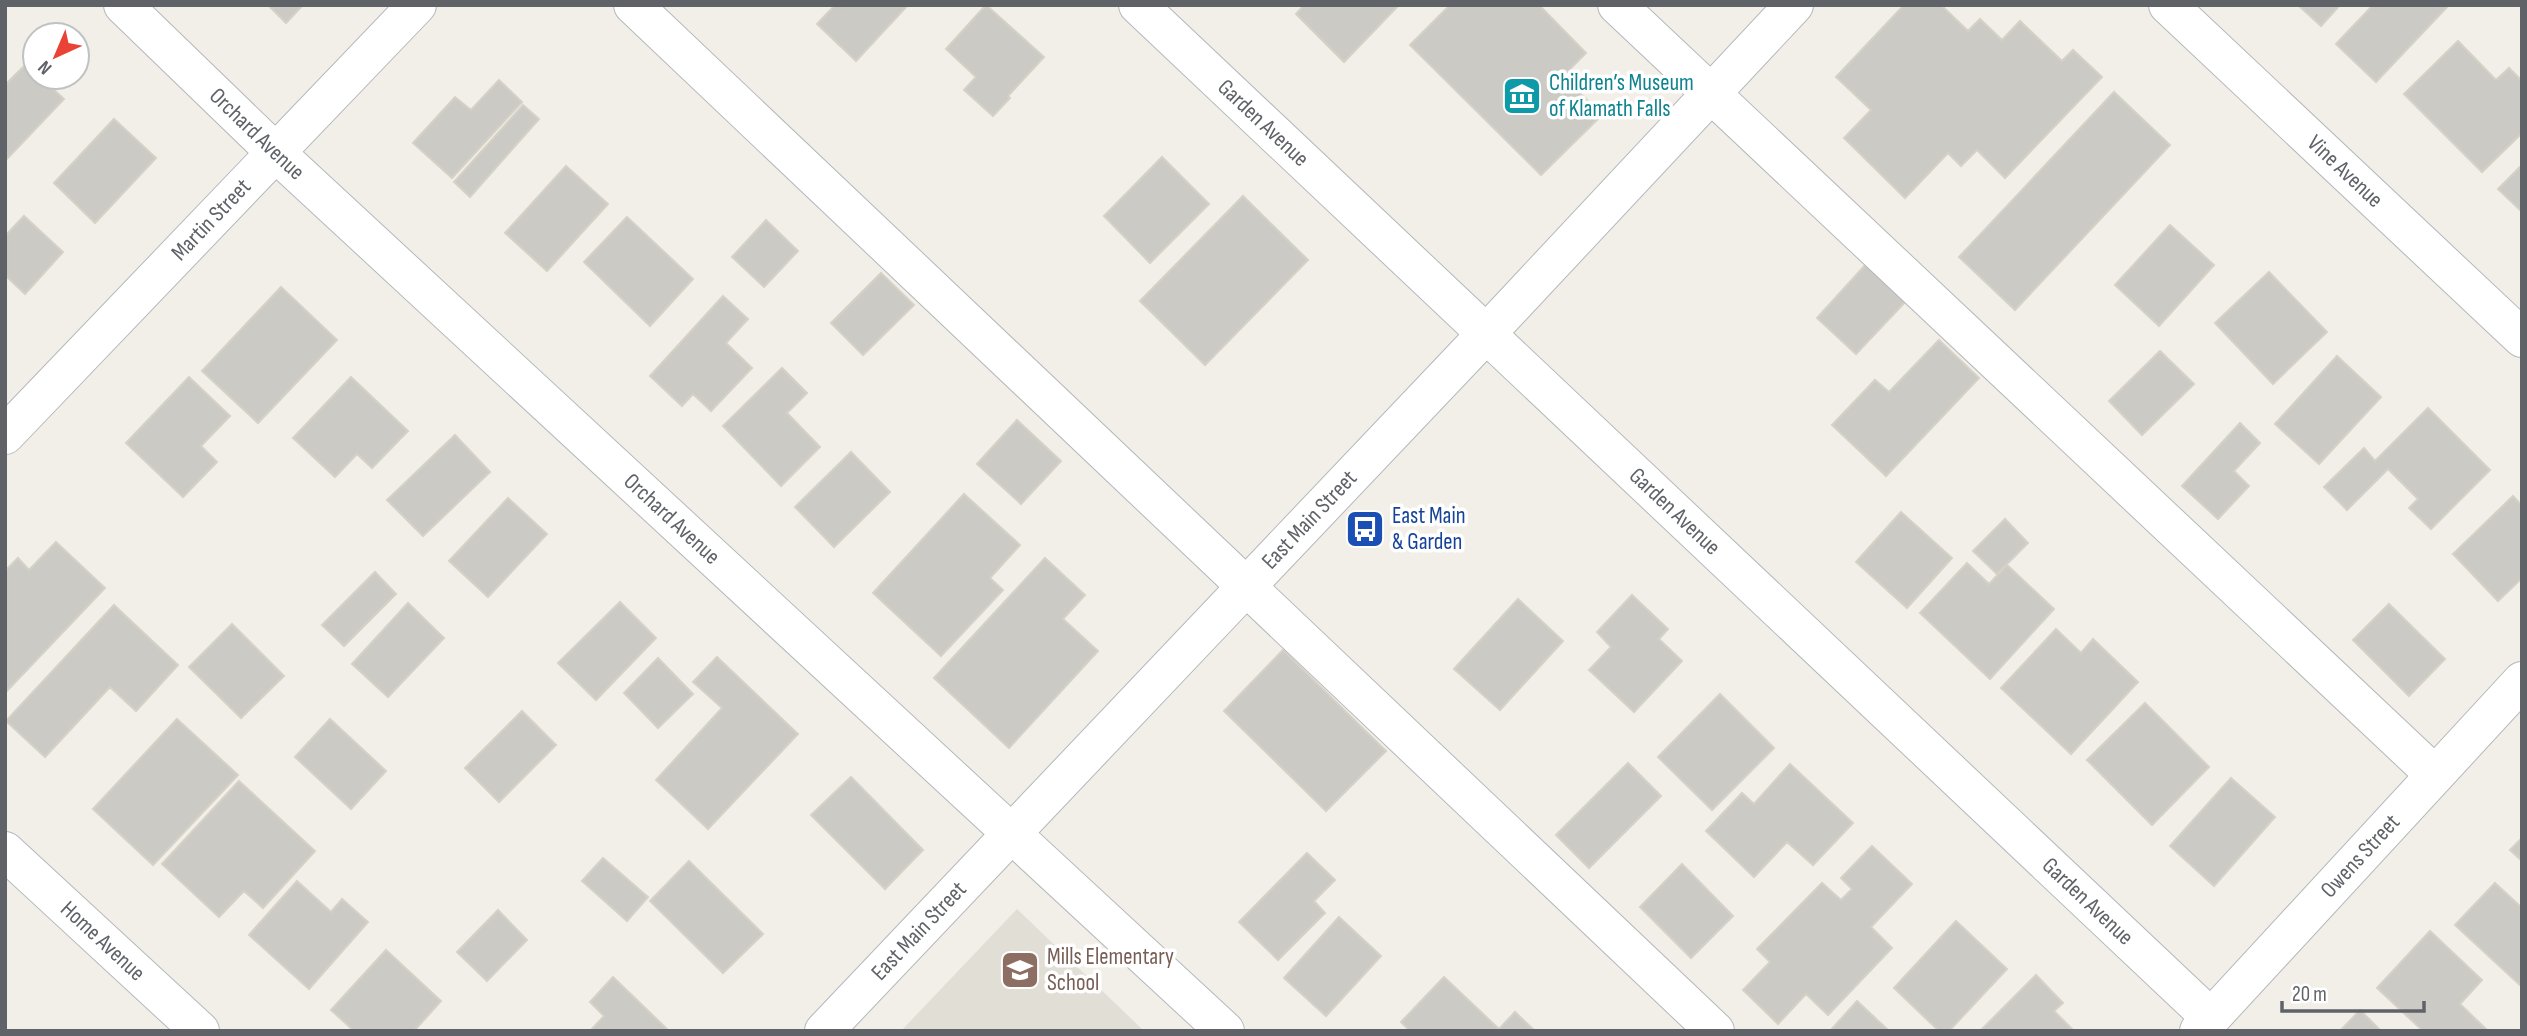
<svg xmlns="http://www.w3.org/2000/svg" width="2527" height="1036" font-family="'Sofia Sans Condensed',sans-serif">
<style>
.education{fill:#e1ded6}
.building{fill:#cccac5;stroke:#d6d1c6;stroke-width:2}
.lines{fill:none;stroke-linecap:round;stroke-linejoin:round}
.minor-casing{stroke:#b5b8bc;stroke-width:40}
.minor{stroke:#fff;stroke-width:38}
.labels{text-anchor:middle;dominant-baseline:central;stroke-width:7;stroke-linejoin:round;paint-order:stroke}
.culture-label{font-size:23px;fill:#0d838f;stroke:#fff;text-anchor:start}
.street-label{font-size:23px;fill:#5f6368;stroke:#fff}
.transit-label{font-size:23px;fill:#164399;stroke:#fff;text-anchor:start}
.education-label{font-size:23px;fill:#785e54;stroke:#fff;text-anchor:start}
</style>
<rect width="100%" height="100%" fill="#f1efe8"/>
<path class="education" d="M 1017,909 L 1144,1031 L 901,1031 Z"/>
<path class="building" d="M 268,5 L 303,5 L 286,23 Z
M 835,5 L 908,5 L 856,61 L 817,24 Z
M 986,5 L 1044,57 L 1008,96 L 1010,98 L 993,116 L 964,90 L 976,77 L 946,49 Z
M 1304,5 L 1399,5 L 1344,62 L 1296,14 Z
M 1450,5 L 1539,5 L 1586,53 L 1563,76 L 1602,115 L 1541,175 L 1410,45 Z
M 1904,5 L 1941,5 L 1968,31 L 1980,19 L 2002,40 L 2020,21 L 2062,61 L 2073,50 L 2102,77 L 2005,178 L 1977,150 L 1961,166 L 1948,153 L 1905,198 L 1844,138 L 1871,110 L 1836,77 Z
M 2298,5 L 2340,5 L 2321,26 Z
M 2373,5 L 2449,5 L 2376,82 L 2336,44 Z
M 2458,41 L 2496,80 L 2509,68 L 2522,81 L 2522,133 L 2482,172 L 2404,94 Z
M 26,64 L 35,72 L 35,77 L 40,77 L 64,99 L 5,161 L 5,85 Z
M 499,80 L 522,102 L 452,178 L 413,143 L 455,97 L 471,110 Z
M 2114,92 L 2170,145 L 2015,310 L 1959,257 Z
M 523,105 L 539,119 L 470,197 L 454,182 Z
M 114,119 L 156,158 L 95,223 L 54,183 Z
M 1162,157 L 1209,204 L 1150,263 L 1104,216 Z
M 2522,165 L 2522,212 L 2498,189 Z
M 566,166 L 608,204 L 547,271 L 505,233 Z
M 1243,196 L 1308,260 L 1205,365 L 1140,301 Z
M 24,216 L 63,252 L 25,294 L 5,275 L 5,236 Z
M 627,217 L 693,279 L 650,326 L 584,262 Z
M 766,220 L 798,251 L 764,287 L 732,257 Z
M 2170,225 L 2214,265 L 2159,326 L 2115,285 Z
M 1868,262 L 1908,299 L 1856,354 L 1817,318 Z
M 2269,272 L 2327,332 L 2273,384 L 2215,323 Z
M 881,273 L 914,305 L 863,355 L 831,323 Z
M 281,287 L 337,340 L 258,423 L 202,371 Z
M 723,296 L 748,319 L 726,343 L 752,368 L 711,411 L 693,394 L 682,406 L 650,376 Z
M 1939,340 L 1979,378 L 1886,476 L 1832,425 L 1875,380 L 1889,392 Z
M 2160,351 L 2194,384 L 2142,435 L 2109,401 Z
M 2337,356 L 2381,397 L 2319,464 L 2275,424 Z
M 782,368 L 807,393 L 787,413 L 820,447 L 781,486 L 723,426 Z
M 189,377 L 230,416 L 201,446 L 217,462 L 183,497 L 126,443 Z
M 351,377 L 408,431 L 372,468 L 357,454 L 335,477 L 293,438 Z
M 2428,408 L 2490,470 L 2431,529 L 2409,508 L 2418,499 L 2388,469 L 2347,510 L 2324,487 L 2364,448 L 2375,461 Z
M 1017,420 L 1061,461 L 1021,504 L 977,464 Z
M 2240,423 L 2260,443 L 2234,471 L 2249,486 L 2218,519 L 2182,486 Z
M 455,435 L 490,472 L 423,536 L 387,500 Z
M 851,452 L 890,492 L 834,547 L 795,507 Z
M 964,494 L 1020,545 L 990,578 L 1003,590 L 941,656 L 873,593 Z
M 2513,496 L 2522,506 L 2522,578 L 2498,601 L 2453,554 Z
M 508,498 L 547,534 L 488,597 L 449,561 Z
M 1901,512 L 1952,558 L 1907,608 L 1856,562 Z
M 2005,519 L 2028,543 L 1997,574 L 1973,551 Z
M 56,542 L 105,588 L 5,693 L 5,571 L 18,558 L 29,570 Z
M 1045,558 L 1085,595 L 1063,619 L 1098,651 L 1009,748 L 934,678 Z
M 1967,563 L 1989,584 L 2007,565 L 2054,609 L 1990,679 L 1920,613 Z
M 375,572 L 396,594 L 344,646 L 322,625 Z
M 1632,595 L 1668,629 L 1659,639 L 1682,661 L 1634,712 L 1589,670 L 1611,647 L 1597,632 Z
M 1518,599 L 1563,641 L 1500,710 L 1454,669 Z
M 620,602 L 656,638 L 596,700 L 558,663 Z
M 408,603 L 444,638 L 388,697 L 352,664 Z
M 2389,604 L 2445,659 L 2409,696 L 2353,640 Z
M 114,605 L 178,665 L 136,711 L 110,687 L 45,757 L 6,721 Z
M 232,624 L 284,676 L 241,718 L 189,667 Z
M 2056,629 L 2081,653 L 2093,639 L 2138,682 L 2071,754 L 2001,688 Z
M 1283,650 L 1386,751 L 1326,811 L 1224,711 Z
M 717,657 L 798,734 L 708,829 L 656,780 L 722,708 L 693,682 Z
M 658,658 L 693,694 L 658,728 L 624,693 Z
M 1720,694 L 1774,748 L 1712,810 L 1658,757 Z
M 2145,703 L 2209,767 L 2152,825 L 2087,760 Z
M 522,711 L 556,745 L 499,802 L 465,768 Z
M 177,719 L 238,775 L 153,865 L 93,809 Z
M 330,719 L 386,771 L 351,809 L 295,757 Z
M 1628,763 L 1661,796 L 1589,868 L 1556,835 Z
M 1790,764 L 1853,823 L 1813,865 L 1787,842 L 1754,877 L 1706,831 L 1742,793 L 1754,804 Z
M 851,777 L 923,850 L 885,889 L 811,815 Z
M 2231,778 L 2275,817 L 2214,886 L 2170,846 Z
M 239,781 L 315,851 L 263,908 L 244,891 L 219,917 L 162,864 Z
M 2522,838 L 2522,861 L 2510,850 Z
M 1872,846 L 1912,884 L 1871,927 L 1892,948 L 1828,1015 L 1806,994 L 1778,1024 L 1743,990 L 1770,962 L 1757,949 L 1822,883 L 1841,900 L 1852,889 L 1841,878 Z
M 1307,853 L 1335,880 L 1314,901 L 1325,913 L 1278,960 L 1239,922 Z
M 603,858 L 648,897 L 627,921 L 582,881 Z
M 689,861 L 763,934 L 723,973 L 650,901 Z
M 1682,864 L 1733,916 L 1691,958 L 1640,907 Z
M 297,881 L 331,912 L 342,899 L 368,922 L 309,989 L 249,935 Z
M 2495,883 L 2522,908 L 2522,987 L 2455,925 Z
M 498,910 L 527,940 L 487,981 L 457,952 Z
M 1339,917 L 1381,956 L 1326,1016 L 1284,978 Z
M 1956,921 L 2007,969 L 1949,1031 L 1939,1031 L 1894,988 Z
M 2430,931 L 2482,980 L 2460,1004 L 2488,1031 L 2423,1031 L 2377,988 Z
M 386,950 L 441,1001 L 414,1031 L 354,1031 L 331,1010 Z
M 2036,975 L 2063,1003 L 2054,1011 L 2074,1031 L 1980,1031 Z
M 613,977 L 669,1031 L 590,1031 L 604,1016 L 590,1002 Z
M 1444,977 L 1499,1029 L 1515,1012 L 1535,1031 L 1410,1031 L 1401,1022 Z
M 1857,1001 L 1888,1030 L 1887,1031 L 1830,1031 Z
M 2360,1010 L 2381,1031 L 2340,1031 Z"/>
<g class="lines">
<g class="minor-casing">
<g id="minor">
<path id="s1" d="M 123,5 L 276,153 L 1225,1031"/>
<path d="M 633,5 L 1715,1031"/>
<path id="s2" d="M 1138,5 L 2211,1018"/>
<path d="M 1617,5 L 2435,775"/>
<path id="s3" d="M 2168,5 L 2522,338"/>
<path id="s4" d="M 5,435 L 417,5"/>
<path id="s5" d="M 5,851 L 200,1031"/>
<path id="s6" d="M 824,1031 L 1486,334 L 1794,5"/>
<path id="s7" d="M 2199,1031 L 2522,681"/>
</g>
</g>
<use href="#minor" class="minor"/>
</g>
<defs>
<g id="museum-square" transform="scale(2.0125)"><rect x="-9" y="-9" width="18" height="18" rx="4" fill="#0f9aa8" stroke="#fff"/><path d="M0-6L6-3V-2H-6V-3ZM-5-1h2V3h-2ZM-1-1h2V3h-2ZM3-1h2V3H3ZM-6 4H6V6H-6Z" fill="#fff"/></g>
<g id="bus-square" transform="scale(2.0125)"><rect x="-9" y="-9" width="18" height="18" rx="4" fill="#1a4fb4" stroke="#fff"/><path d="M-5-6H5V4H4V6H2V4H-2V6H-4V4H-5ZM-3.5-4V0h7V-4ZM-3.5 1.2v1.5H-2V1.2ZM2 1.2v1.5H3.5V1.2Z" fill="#fff"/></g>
<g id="school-square" transform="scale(2.0125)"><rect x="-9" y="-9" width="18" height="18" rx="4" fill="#8d6e63" stroke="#fff"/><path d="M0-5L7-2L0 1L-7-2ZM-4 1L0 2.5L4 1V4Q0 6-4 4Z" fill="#fff"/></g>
</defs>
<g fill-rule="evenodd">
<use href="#museum-square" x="1522" y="96"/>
<use href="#bus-square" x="1365" y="529"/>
<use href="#school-square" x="1020" y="970"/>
</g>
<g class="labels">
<g class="culture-label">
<text x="1549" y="83">Children’s Museum<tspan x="1549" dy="26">of Klamath Falls</tspan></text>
</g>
<g class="street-label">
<text stroke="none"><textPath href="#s2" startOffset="172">Garden Avenue</textPath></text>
<text stroke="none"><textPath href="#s1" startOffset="186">Orchard Avenue</textPath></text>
<text stroke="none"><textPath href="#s3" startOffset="243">Vine Avenue</textPath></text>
<text stroke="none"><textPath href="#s4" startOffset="298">Martin Street</textPath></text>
<text stroke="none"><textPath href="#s2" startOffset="738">Garden Avenue</textPath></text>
<text stroke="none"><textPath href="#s6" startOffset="705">East Main Street</textPath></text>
<text stroke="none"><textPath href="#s1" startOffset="752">Orchard Avenue</textPath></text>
<text stroke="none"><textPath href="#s7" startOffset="238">Owens Street</textPath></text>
<text stroke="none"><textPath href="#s2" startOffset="1306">Garden Avenue</textPath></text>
<text stroke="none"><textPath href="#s6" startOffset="138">East Main Street</textPath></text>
<text stroke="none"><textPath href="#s5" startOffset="133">Home Avenue</textPath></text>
</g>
<g class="transit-label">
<text x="1392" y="516">East Main<tspan x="1392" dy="26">&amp; Garden</tspan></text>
</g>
<g class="education-label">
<text x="1047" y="957">Mills Elementary<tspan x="1047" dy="26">School</tspan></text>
</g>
</g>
<rect width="2527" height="1036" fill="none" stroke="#5f6368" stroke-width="14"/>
<g transform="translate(56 56) rotate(224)"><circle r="33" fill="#ffffff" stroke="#bfc1c3" stroke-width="2"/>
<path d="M0-5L12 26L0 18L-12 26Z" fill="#ea4335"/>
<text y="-10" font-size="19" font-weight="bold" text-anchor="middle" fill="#5f6368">N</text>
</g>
<path d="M2282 1001v10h142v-10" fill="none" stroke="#5f6368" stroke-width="3.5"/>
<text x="2292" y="1001" font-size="21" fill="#5f6368" stroke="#ffffff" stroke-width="5" paint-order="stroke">20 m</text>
</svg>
